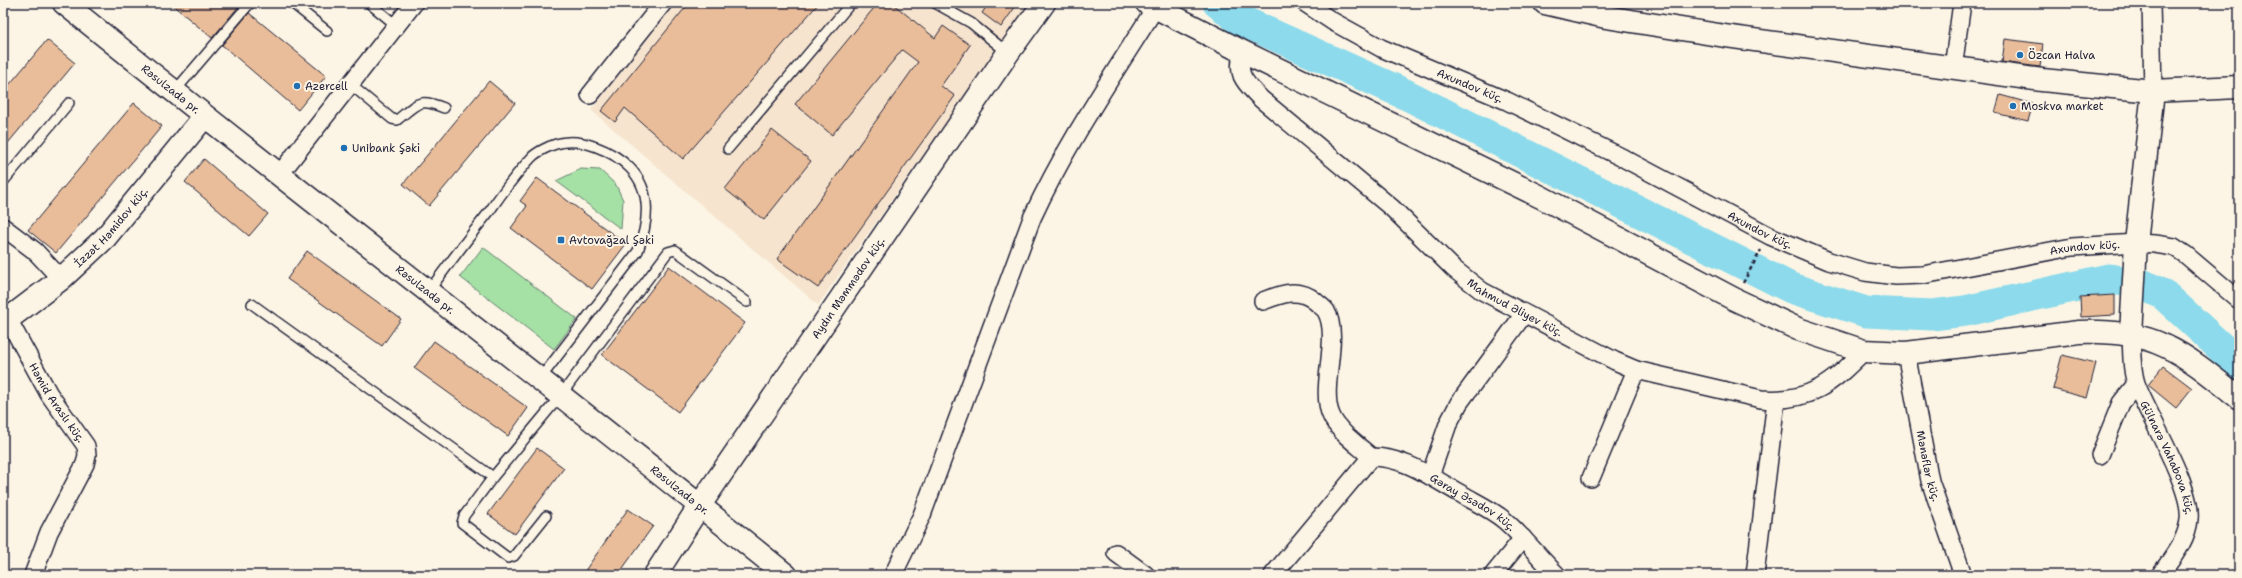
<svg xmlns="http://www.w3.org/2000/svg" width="2242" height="578" font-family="'Shantell Sans',sans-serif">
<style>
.built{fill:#f6e4ce}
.green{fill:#a5e0a5;stroke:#648170}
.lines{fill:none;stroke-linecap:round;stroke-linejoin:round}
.river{stroke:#8cdaeb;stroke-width:31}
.building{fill:#e9bd99;stroke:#22223b}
.lane-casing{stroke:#22223b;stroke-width:12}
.street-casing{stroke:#22223b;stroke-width:20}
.secondary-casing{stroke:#22223b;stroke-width:25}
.path{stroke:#22223b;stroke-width:2.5;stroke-dasharray:4 3;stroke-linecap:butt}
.lane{stroke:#fcf5e5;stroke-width:9}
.street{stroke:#fcf5e5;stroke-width:17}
.secondary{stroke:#fcf5e5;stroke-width:22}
.poi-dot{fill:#1f6fb2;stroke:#fcf5e5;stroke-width:1.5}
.labels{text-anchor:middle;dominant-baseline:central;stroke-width:4;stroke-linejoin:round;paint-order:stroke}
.poi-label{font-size:11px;fill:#22223b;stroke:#fcf5e5;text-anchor:start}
.street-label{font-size:11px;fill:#22223b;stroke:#fcf5e5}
</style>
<rect width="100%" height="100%" fill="#fcf5e5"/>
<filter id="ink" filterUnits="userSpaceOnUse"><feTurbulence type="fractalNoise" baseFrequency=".025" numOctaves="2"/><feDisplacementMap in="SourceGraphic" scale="8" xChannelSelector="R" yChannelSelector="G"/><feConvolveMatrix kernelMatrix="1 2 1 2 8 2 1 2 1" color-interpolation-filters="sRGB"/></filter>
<g filter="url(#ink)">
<path class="built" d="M 676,3 L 1030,3 L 818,305 L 591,110 Z"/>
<path class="green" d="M 581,169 L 600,170 L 616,185 L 623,200 L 621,229 L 556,181 Z
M 483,247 L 577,319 L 554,349 L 460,277 Z"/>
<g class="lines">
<path class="river" d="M 1218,3 L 1238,19 L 1407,95 L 1791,288 L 1866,312 L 1932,315 L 1965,311 L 2109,279 L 2140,283 L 2164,295 L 2239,364"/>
</g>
<path class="building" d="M 170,3 L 237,3 L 240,5 L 212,38 Z
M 689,3 L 819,3 L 683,159 L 625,108 L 615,122 L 601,111 Z
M 878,3 L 892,3 L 935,38 L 943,26 L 970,45 L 941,86 L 955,96 L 818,288 L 777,259 L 918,62 L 902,50 L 832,135 L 795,104 Z
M 989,3 L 1018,3 L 1001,27 L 982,13 Z
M 249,13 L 326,76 L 298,110 L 222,45 Z
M 2005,39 L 2043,44 L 2040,67 L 2002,62 Z
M 47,40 L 75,63 L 3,149 L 3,92 Z
M 489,81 L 515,103 L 429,206 L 403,184 Z
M 2000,95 L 2033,104 L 2028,121 L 1995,113 Z
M 134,103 L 162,126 L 56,253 L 28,230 Z
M 772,130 L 811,161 L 764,220 L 725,189 Z
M 204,159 L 268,214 L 249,236 L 185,182 Z
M 537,178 L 626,244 L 592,289 L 511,228 L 527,206 L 520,201 Z
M 307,251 L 401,319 L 382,346 L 287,279 Z
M 669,266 L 745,323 L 678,412 L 602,355 Z
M 2115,295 L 2115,315 L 2081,317 L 2080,297 Z
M 434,341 L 528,408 L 508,436 L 414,368 Z
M 2062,355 L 2096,363 L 2087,398 L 2053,389 Z
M 2163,366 L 2192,388 L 2176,408 L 2148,385 Z
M 537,448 L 564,468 L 515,534 L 488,514 Z
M 628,509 L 653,526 L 618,575 L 582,575 Z"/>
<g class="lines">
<g class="lane-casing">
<path id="lane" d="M 292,3 L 327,31
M 369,3 L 396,25
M 935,3 L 971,23 L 1008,53
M 350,84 L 392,119 L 397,120 C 417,104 418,97 444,108
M 174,92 L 250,3
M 728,149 L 851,3
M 3,182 L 69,103
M 428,292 C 448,265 468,238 489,212 C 502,193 516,174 532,157 C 537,152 549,146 556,144 C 580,136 613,151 630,168 C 653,192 648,223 638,251 L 540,379
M 252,304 L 493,477 L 561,395 L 668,252 L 675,250 L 747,302
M 493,477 L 464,516 L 462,523 L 508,558 L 514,556 L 546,516"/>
</g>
<g class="street-casing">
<g id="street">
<path id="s1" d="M 1305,3 L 1332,21 L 1381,48 L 1507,101 L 1623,158 L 1770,236 L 1829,261 L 1865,272 L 1896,276 L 1923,275 L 2072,247 L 2136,243 L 2155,244 L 2174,247 L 2186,255 L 2239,300"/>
<path d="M 2151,3 L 2153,91"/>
<path id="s2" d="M 1243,52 C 1235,76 1246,83 1261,99 L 1392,208 L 1454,269 L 1482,291 L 1615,361 L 1636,370 L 1761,399 C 1810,403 1832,383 1864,351"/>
<path d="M 1953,68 L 1962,3"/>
<path d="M 590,95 L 663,3"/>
<path d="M 279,175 L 414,3"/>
<path d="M 3,227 L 35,251 L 61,279"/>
<path d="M 1263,301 C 1281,294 1299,287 1315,301 C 1318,304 1324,308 1326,311 C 1341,337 1319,388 1331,415 C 1338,432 1358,445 1371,457"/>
<path id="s3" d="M 8,319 L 49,394 L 86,446 L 87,455 L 85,464 L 49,532 L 33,575"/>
<path id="s4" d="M 2131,335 C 2132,351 2131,371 2137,386 C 2149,417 2193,489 2189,519 C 2187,541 2172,558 2160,575"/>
<path id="s5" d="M 1906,353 L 1930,481 L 1963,575"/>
<path d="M 2100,455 L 2121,403 L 2136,384"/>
<path id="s6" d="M 1371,457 C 1407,457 1433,479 1463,495 C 1477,503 1492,510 1504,520 C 1524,537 1539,558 1557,575"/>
<path d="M 1430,476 L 1448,424 L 1459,403 L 1524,314"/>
<path d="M 1591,478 L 1636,370"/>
<path d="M 1116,553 L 1146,575"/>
<path d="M 893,575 L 922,515 L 1032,218 C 1066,144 1112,77 1155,8"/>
<path d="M 1273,575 L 1371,457"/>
<path d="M 1493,575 L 1523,538"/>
<path d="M 1755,575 L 1776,400"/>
</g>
</g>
<g class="secondary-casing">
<g id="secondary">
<path id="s7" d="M 64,3 C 303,197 548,382 786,575"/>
<path d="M 1147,3 L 1243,52 L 1541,197 L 1734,299 L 1798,329 L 1864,351 L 1906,353 L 2079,332 C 2157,330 2181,351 2239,398"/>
<path d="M 1545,3 L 1606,17 L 1725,36 L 2042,80 L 2153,91 L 2239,87"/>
<path id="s8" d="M 3,323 L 61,279 L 105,238 L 204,117"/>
<path d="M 2131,335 L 2136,243 L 2153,91"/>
<path id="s9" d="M 655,575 L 700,505 L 1008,53 L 1044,3"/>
</g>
</g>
<path class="path" d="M 1743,283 L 1761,250"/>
<use href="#lane" class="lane"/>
<use href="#street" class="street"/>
<use href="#secondary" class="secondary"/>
</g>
</g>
<g class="poi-dot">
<circle cx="2020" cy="55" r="4"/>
<circle cx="297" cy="86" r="4"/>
<circle cx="2013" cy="106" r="4"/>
<circle cx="344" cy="148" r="4"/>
<rect x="557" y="236" width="8" height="8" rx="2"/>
</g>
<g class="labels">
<g class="poi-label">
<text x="2028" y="55">Özcan Halva</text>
<text x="305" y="86">Azercell</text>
<text x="2021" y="106">Moskva market</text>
<text x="352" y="148">Unibank Şəki</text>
<text x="569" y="240">Avtovağzal Şəki</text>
</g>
<g class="street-label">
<text stroke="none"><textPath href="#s1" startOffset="185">Axundov küç.</textPath></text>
<text stroke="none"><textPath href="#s7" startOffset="137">Rəsulzadə pr.</textPath></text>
<text stroke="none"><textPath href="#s8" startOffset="145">İzzət Həmidov küç.</textPath></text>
<text stroke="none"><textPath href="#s1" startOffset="509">Axundov küç.</textPath></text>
<text stroke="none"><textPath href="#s1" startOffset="845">Axundov küç.</textPath></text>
<text stroke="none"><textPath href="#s9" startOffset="346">Aydın Məmmədov küç.</textPath></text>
<text stroke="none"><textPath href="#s7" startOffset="461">Rəsulzadə pr.</textPath></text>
<text stroke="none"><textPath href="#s2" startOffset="384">Mahmud Əliyev küç.</textPath></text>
<text stroke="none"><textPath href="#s3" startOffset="97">Həmid Araslı küç.</textPath></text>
<text stroke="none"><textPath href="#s4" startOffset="130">Gülnarə Vahabova küç.</textPath></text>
<text stroke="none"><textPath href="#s5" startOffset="115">Mənəflər küç.</textPath></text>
<text stroke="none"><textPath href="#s7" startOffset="785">Rəsulzadə pr.</textPath></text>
<text stroke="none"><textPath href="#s6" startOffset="113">Gəray Əsədov küç.</textPath></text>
</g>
</g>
<rect width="2242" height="578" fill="none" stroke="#fcf5e5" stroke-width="16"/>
<rect x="8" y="8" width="2226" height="562" fill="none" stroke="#22223b" stroke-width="1.5" filter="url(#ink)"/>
</svg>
